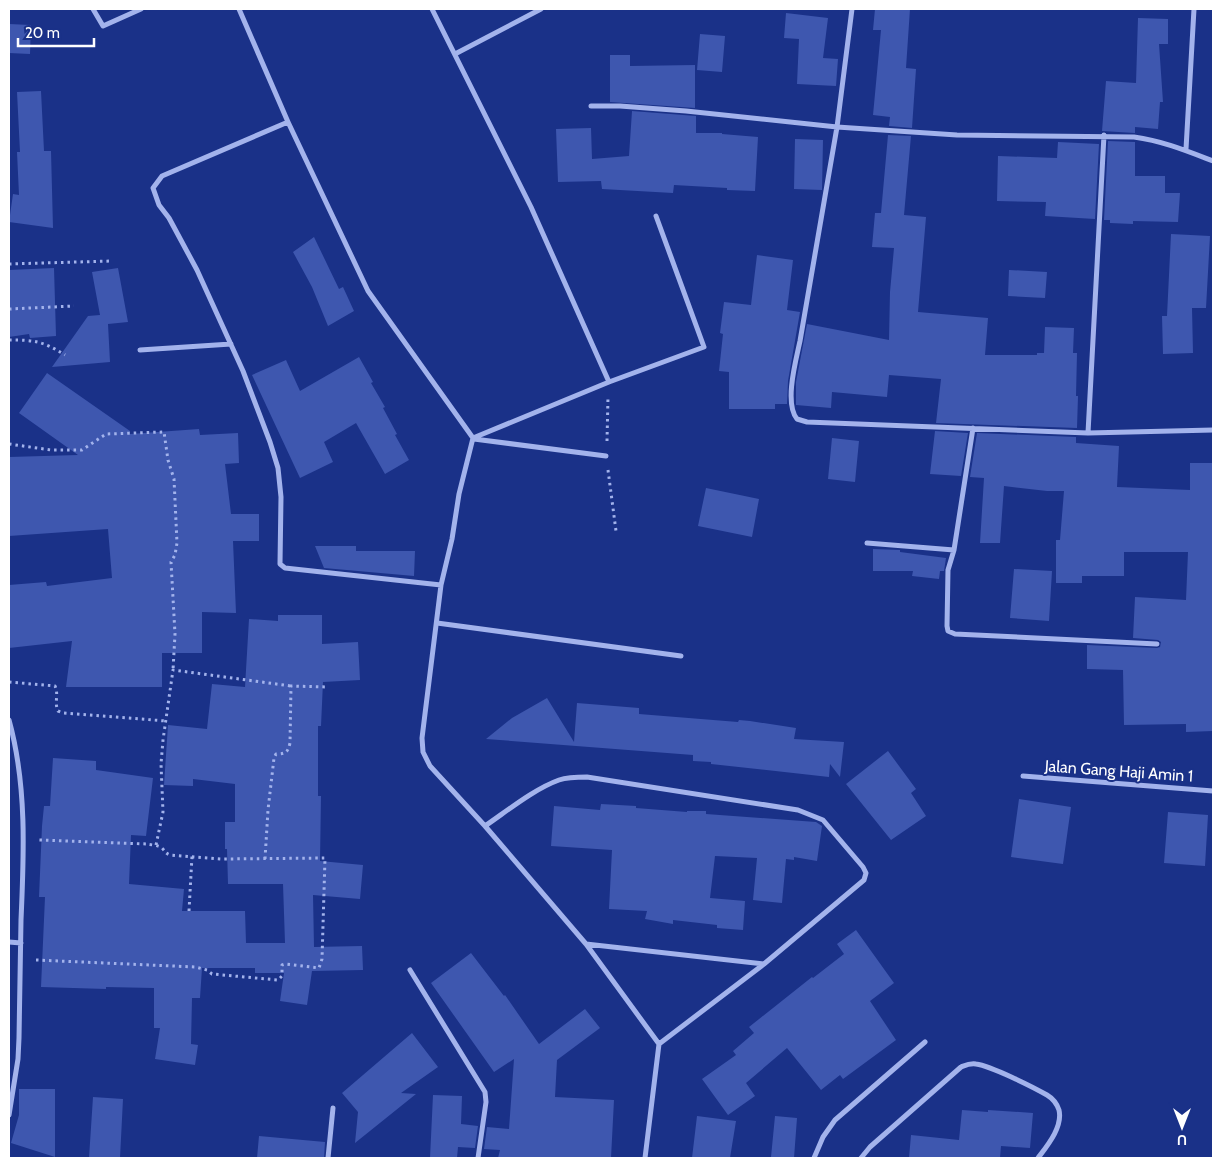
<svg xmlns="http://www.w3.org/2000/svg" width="1222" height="1167" font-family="Cabin,sans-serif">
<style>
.building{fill:#3e57af}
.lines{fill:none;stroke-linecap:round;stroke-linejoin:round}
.path{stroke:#a3b3ec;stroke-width:3;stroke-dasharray:2.5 4;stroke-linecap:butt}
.minor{stroke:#a3b3ec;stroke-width:5}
.labels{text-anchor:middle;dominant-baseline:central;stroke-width:4;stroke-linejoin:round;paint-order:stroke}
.street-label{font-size:16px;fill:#fff;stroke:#1a3188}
</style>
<rect width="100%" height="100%" fill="#1a3188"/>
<path class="building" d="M 875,9 L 910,9 L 906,68 L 916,69 L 912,128 L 889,126 L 890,117 L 873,115 L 881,30 L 873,30 Z
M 786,13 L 828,18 L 823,58 L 838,59 L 836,86 L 797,84 L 799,39 L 784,38 Z
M 1138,18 L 1168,19 L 1168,44 L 1159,44 L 1163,102 L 1160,102 L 1158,129 L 1135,127 L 1135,133 L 1102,131 L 1106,81 L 1136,83 Z
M 9,24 L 31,25 L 30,54 L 9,53 Z
M 700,34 L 725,36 L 722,72 L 697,70 Z
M 610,55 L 630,55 L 630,66 L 695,65 L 695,108 L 610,102 Z
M 41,91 L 44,151 L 51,151 L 53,228 L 9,222 L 13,194 L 19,195 L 17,152 L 20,152 L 17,92 Z
M 632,111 L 696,116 L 696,133 L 722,133 L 722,134 L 758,137 L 755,191 L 727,190 L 727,188 L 674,185 L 673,193 L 602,189 L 601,181 L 558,182 L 556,129 L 591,128 L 592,159 L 629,156 Z
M 888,135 L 911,136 L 904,215 L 926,217 L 918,312 L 988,318 L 985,355 L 1037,355 L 1037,353 L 1044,353 L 1045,327 L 1074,328 L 1073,353 L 1077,353 L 1076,396 L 1078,396 L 1077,428 L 936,423 L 941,379 L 889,375 L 887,397 L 832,392 L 831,408 L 796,405 L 796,382 L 807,324 L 889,340 L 890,292 L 894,248 L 872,247 L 875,213 L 881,213 Z
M 795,139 L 823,140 L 822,190 L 794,189 Z
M 1108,141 L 1135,142 L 1135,176 L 1165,176 L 1165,193 L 1180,193 L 1178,222 L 1133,221 L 1133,224 L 1110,223 L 1110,220 L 1104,220 Z
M 1058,142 L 1099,144 L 1095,219 L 1045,216 L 1046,202 L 997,201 L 998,156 L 1057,158 Z
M 1171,234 L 1210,236 L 1206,308 L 1192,308 L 1193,353 L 1163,354 L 1162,316 L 1167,316 Z
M 314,237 L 339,289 L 343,287 L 354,311 L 328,326 L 312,287 L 293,252 Z
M 757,255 L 793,260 L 787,310 L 800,312 L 788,381 L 787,404 L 775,404 L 775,409 L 729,409 L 729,372 L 719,371 L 723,334 L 720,333 L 724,302 L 751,305 Z
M 54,268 L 56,336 L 30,338 L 29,334 L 9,337 L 9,270 Z
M 118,268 L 128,322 L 108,324 L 110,362 L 52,367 L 88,316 L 100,315 L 92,272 Z
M 1009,270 L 1047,272 L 1045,298 L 1008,296 Z
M 359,357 L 373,382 L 371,383 L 385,407 L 383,408 L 397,434 L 395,435 L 409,460 L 385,474 L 356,423 L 324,442 L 333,462 L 300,478 L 252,375 L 286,360 L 300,391 Z
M 47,373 L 130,431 L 130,434 L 199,429 L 200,435 L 238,433 L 239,463 L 225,464 L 231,514 L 259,514 L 259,541 L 233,541 L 236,613 L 202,612 L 202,653 L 162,653 L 162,687 L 66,687 L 72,641 L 9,648 L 9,585 L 46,582 L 47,586 L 112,578 L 108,529 L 9,536 L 9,457 L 78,455 L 19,413 Z
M 935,431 L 968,433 L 961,476 L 930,474 Z
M 977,433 L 1076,437 L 1076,443 L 1119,446 L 1117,487 L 1190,490 L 1190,463 L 1213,463 L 1213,731 L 1186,732 L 1186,724 L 1124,725 L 1123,670 L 1087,669 L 1087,645 L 1157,648 L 1160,647 L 1161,642 L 1158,640 L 1133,638 L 1135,597 L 1186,600 L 1188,552 L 1124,552 L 1124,576 L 1082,576 L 1082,583 L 1056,583 L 1056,540 L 1060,540 L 1064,491 L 1047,491 L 1004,486 L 1000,543 L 980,543 L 984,478 L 970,477 Z
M 832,438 L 859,441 L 855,482 L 828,479 Z
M 706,488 L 759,499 L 752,537 L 698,526 Z
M 315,546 L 356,546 L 356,551 L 415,551 L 414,576 L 324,568 Z
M 873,549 L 900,550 L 900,552 L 946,558 L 944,571 L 940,571 L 939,579 L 912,576 L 913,571 L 873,571 Z
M 1014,569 L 1052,571 L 1049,621 L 1010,618 Z
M 278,615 L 322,615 L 322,644 L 358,642 L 360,680 L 323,682 L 321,726 L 318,726 L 318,796 L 321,796 L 320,861 L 363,865 L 360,899 L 313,895 L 314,947 L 362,946 L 363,970 L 312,971 L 307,1005 L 280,1001 L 284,973 L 255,973 L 255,968 L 202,968 L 200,998 L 192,998 L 191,1044 L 198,1045 L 195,1065 L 155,1059 L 160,1028 L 154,1028 L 154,988 L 106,987 L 106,989 L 41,987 L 45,897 L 39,897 L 42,826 L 44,806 L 50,806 L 53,758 L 96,761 L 96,770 L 153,778 L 146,836 L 131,835 L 129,884 L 184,889 L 182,911 L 245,911 L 246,943 L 285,943 L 283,884 L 228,884 L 227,849 L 225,849 L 225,822 L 235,822 L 235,784 L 193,779 L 193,786 L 164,785 L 168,725 L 207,729 L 212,684 L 245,687 L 249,619 L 278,621 Z
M 547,698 L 574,742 L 577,703 L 639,708 L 639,714 L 738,722 L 739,720 L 750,721 L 796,728 L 794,739 L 844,742 L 840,777 L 830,764 L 829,777 L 711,764 L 711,762 L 693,761 L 693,755 L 486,739 L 512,718 Z
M 888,751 L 916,789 L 911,793 L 926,816 L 891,840 L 846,784 Z
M 1019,799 L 1071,807 L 1063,864 L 1011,857 Z
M 601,804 L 636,806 L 636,808 L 687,812 L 687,811 L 706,811 L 706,814 L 816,822 L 822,826 L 817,861 L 794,857 L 794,860 L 786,859 L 782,903 L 753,900 L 757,858 L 715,856 L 710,898 L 745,901 L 743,930 L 717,928 L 717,925 L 673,920 L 673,924 L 645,919 L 647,911 L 609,909 L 612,850 L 551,846 L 554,806 L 600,810 Z
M 1168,812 L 1208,815 L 1205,866 L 1164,863 Z
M 856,930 L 894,983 L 870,1001 L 896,1040 L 843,1079 L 840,1075 L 821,1090 L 787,1048 L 746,1083 L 755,1096 L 728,1115 L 702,1079 L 736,1055 L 733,1051 L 754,1033 L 749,1027 L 812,977 L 813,978 L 844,954 L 837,944 Z
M 471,953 L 504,996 L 505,995 L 539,1044 L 585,1009 L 600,1028 L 557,1060 L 555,1097 L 614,1100 L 611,1158 L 498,1158 L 500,1150 L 484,1149 L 487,1127 L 509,1129 L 514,1059 L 494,1072 L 431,983 Z
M 412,1033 L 438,1067 L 401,1093 L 416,1094 L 355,1143 L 358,1112 L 342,1093 Z
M 19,1089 L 55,1089 L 55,1157 L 11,1143 L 19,1115 Z
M 433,1095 L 462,1096 L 461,1124 L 478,1126 L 475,1148 L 458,1147 L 457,1158 L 430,1158 Z
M 93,1097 L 123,1099 L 120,1158 L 89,1158 Z
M 962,1110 L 988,1112 L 988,1110 L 1033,1113 L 1030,1148 L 1001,1146 L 1000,1158 L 909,1158 L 911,1135 L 959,1140 Z
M 697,1116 L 736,1121 L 730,1158 L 692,1158 Z
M 775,1116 L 797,1118 L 794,1158 L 771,1157 Z
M 259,1136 L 325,1142 L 324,1158 L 257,1158 Z"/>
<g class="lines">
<path class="path" d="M 9,264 L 111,261
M 9,309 L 74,306
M 9,340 C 34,340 43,341 65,355
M 607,441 L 608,397
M 9,444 L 51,450 L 82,450 L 106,434 L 164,432 L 168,460 L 174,479 L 177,543 L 175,555 L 171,562 L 175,634 L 173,670
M 608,470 L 616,531
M 9,682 L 55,686 C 59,694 54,703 58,711 L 63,713 L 166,721
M 156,845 L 163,812 L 161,764 L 163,740 L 173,670 L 291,686
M 265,859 L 268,810 L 274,758 L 276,754 C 286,754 288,752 290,743 L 291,686 L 327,687
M 189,911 L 192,856
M 36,960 L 195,967 L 207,970 L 212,974 L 278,980 L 282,976 L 282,965 L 285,964 L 319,968 L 322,959 L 325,858 L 221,859 L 170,855 C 165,853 165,851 162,848 C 158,845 151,845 147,844 L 39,840"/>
<path class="minor" d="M 93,9 L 103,26 L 141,9
M 239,9 L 288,122 L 368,291 L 473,438 L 459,494 L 452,539 L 441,585 L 422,738 L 423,752 L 430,766 L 485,826 L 586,944 L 659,1044 L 645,1158
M 432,9 L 531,207 L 609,382
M 852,9 L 837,127 L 800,341 C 796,360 784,403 797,419 L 807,422 L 1088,433 L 1213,430
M 455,54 L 541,9
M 591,106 L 620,106 L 686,111 L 837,127 L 957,135 L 1134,137 C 1163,141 1187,151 1213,161
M 288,122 L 162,176 L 153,188 L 159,205 L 169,218 L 197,270 L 243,371 L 270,442 L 278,468 L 281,497 L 280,564 L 285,568 L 441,585
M 1186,149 L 1194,9
M 140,350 L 231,344
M 973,428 L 954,550 L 948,570 L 947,626 L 948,631 L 955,634 L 1157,644
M 1088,433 L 1104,135
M 473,438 L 609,382 L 704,347 L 656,216
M 474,439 L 606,456
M 867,543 L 954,550
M 437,623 L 681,656
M 9,720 C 27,785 24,854 21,920 C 20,959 20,999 19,1038 L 18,1059 L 9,1115
M 1023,776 L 1213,791
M 485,826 C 507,811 534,789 559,780 C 568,777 577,777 587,777 L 798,810 L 823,820 L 863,867 L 866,873 L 864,880 L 764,964 L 659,1044
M 9,942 L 21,943
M 586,944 L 764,964
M 410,970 L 485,1092 L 486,1102 L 478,1158
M 328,1158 L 333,1108
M 814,1158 L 823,1137 L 835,1120 L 925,1042
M 861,1158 L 870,1147 L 961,1067 C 966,1065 970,1063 976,1064 C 991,1066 1033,1087 1047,1095 C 1052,1098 1057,1104 1059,1110 C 1063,1127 1047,1146 1038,1158"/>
</g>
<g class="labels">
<g class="street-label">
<text transform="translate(1119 771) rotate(4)">Jalan Gang Haji Amin 1</text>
</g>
</g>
<rect width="1222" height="1167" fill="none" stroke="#ffffff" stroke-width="20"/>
<g transform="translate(1182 1127) rotate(180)" stroke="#1a3188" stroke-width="4" paint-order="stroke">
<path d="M0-4L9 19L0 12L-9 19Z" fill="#ffffff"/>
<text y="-8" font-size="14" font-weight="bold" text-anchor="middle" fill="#ffffff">U</text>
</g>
<path d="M18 38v8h76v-8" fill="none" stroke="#ffffff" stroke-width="2.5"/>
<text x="25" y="38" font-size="15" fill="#ffffff" stroke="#1a3188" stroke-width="4" paint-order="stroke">20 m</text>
</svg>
